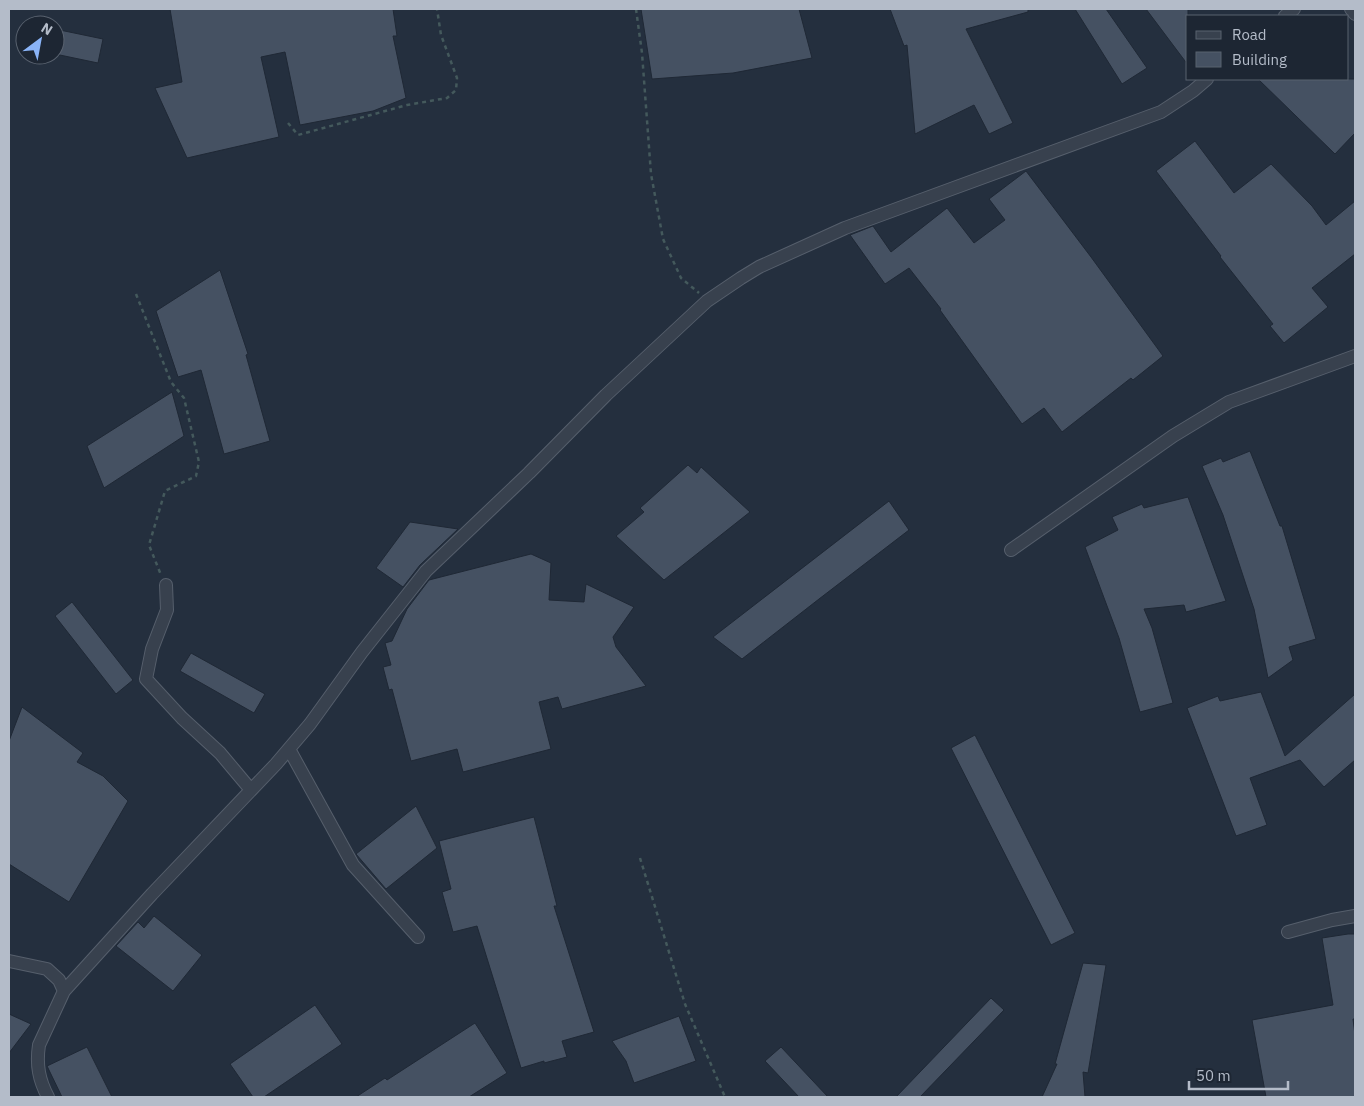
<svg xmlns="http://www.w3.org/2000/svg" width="1364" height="1106" font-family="'IBM Plex Sans',sans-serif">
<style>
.building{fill:#455162;stroke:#1f2835}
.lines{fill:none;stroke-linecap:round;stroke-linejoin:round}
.street-casing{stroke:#565f6c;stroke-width:14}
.path{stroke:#44595c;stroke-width:2.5;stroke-dasharray:4 4;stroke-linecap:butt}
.street{stroke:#38414e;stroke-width:12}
</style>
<rect width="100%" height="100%" fill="#242f3e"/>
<path class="building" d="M 170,9 L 393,9 L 397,36 L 393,36 L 406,98 L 373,111 L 300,125 L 285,52 L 261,57 L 279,137 L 187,158 L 155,88 L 182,82 Z
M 641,9 L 799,9 L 812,58 L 733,73 L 652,79 Z
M 890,9 L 1028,9 L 1028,12 L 966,29 L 1013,123 L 989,134 L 974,105 L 915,134 L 907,45 L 904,46 Z
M 1075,9 L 1106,9 L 1147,68 L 1122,84 Z
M 1146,9 L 1188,9 L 1188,65 Z
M 55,29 L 103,39 L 98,63 L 55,54 Z
M 1258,79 L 1355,79 L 1355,133 L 1335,154 Z
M 1195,141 L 1234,193 L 1271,164 L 1312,206 L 1326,225 L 1355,201 L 1355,254 L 1312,288 L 1328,307 L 1284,343 L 1270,326 L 1273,324 L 1220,257 L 1221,256 L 1156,171 Z
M 1026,171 L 1091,257 L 1163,356 L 1133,380 L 1131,378 L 1062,432 L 1044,408 L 1022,424 L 940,310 L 941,309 L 909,268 L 885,284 L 850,235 L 873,226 L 891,252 L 947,208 L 974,243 L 1005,220 L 989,199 Z
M 220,270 L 248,354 L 246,355 L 270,441 L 224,454 L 201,370 L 178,377 L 156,311 Z
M 172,392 L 184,436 L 104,488 L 87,446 Z
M 1250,451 L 1280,526 L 1282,526 L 1316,639 L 1289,647 L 1293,660 L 1268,678 L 1254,609 L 1223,515 L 1202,466 L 1221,458 L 1223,462 Z
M 688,465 L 697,473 L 701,467 L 750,512 L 664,580 L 616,536 L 644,512 L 640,508 Z
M 1188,497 L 1226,601 L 1186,612 L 1184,605 L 1144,609 L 1152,628 L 1173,703 L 1140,712 L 1119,638 L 1085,547 L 1118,530 L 1112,517 L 1142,504 L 1144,508 Z
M 889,501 L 909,530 L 819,599 L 742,659 L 713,637 Z
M 410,522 L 458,529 L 420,565 L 403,587 L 376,568 Z
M 531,554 L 551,563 L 549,600 L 584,602 L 586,584 L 634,607 L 613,637 L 616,647 L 646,686 L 562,709 L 558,697 L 539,702 L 551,749 L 463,772 L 457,749 L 411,761 L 392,689 L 389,690 L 383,667 L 391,665 L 385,643 L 392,641 L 407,609 L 429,580 Z
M 72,602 L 133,680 L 116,694 L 55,616 Z
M 191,653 L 265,694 L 254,713 L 180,671 Z
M 1261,692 L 1285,756 L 1355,694 L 1355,760 L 1324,787 L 1300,760 L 1250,778 L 1267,825 L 1236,836 L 1187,708 L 1218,696 L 1220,701 Z
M 22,707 L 83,753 L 77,762 L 103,776 L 128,801 L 69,902 L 9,864 L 9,741 Z
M 975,735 L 1075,933 L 1051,945 L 951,748 Z
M 416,806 L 437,848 L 386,889 L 356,854 Z
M 534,817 L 557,906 L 554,906 L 594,1032 L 562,1041 L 567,1057 L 544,1063 L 544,1061 L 521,1068 L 477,926 L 453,932 L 442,892 L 451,889 L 439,841 Z
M 154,916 L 202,955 L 173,991 L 116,946 L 138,922 L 144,928 Z
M 1348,934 L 1355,934 L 1355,1019 L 1353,1019 L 1355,1035 L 1355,1097 L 1266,1097 L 1252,1020 L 1333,1005 L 1322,938 Z
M 1083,963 L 1106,965 L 1088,1073 L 1083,1072 L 1085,1097 L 1042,1097 L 1057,1064 L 1055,1064 Z
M 991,998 L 1004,1010 L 920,1097 L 896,1097 Z
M 315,1005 L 342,1044 L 264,1097 L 253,1097 L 230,1064 Z
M 9,1014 L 31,1024 L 9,1053 Z
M 679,1016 L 696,1061 L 634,1083 L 626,1061 L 612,1041 Z
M 475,1023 L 507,1073 L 469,1097 L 356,1097 L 385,1078 L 387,1080 Z
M 87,1047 L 112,1097 L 62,1097 L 47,1066 Z
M 781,1047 L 828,1097 L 799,1097 L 765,1061 Z"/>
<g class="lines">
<g class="street-casing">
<path id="street" d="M 1351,9 L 1355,14
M 1285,16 L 1294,9
M 1011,550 L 1173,436 L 1229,402 L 1355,356
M 166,585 L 167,610 L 152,649 L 146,679 L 182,718 L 220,753 L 251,790
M 289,749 L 353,865 L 418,937
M 1288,932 L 1332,920 L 1355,916
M 9,961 L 47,969 L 59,980 L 64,991
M 48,1097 C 39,1080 36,1065 39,1045 L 64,991 L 152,894 L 276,764 L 310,724 L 362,652 L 426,571 L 529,473 L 606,395 L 707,301 L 741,278 L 759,267 L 845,228 L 1161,112 L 1193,91 L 1207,79"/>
</g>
<path class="path" d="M 636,9 L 642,53 L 651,174 L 663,239 L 681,278 L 699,293
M 288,123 L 298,135 L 407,105 L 447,98 L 456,90 L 457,78 L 441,35 L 437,9
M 136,294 L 171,382 L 184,398 L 199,462 L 196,476 L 165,491 L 149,545 L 161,575
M 640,858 L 685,1004 L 725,1097"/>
<use href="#street" class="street"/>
</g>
<rect width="1364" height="1106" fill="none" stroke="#b4bcc9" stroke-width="20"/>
<rect x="1186" y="15" width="162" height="65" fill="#1d2633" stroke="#59626f"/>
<rect x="1196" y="31" width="25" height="8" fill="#38414e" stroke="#59626f"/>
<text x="1232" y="40" font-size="15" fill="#b4bcc9">Road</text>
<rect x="1196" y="52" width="25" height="15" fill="#455162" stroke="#59626f"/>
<text x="1232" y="65" font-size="15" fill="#b4bcc9">Building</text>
<g transform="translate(40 40) rotate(32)"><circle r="24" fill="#1d2633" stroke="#59626f"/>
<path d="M0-4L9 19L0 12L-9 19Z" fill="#8ab4f8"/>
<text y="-8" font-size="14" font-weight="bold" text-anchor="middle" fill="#b4bcc9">N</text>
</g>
<path d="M1189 1081v8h99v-8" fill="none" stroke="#b4bcc9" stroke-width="2.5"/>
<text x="1196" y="1081" font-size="15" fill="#b4bcc9" stroke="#1d2633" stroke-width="4" paint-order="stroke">50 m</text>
</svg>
